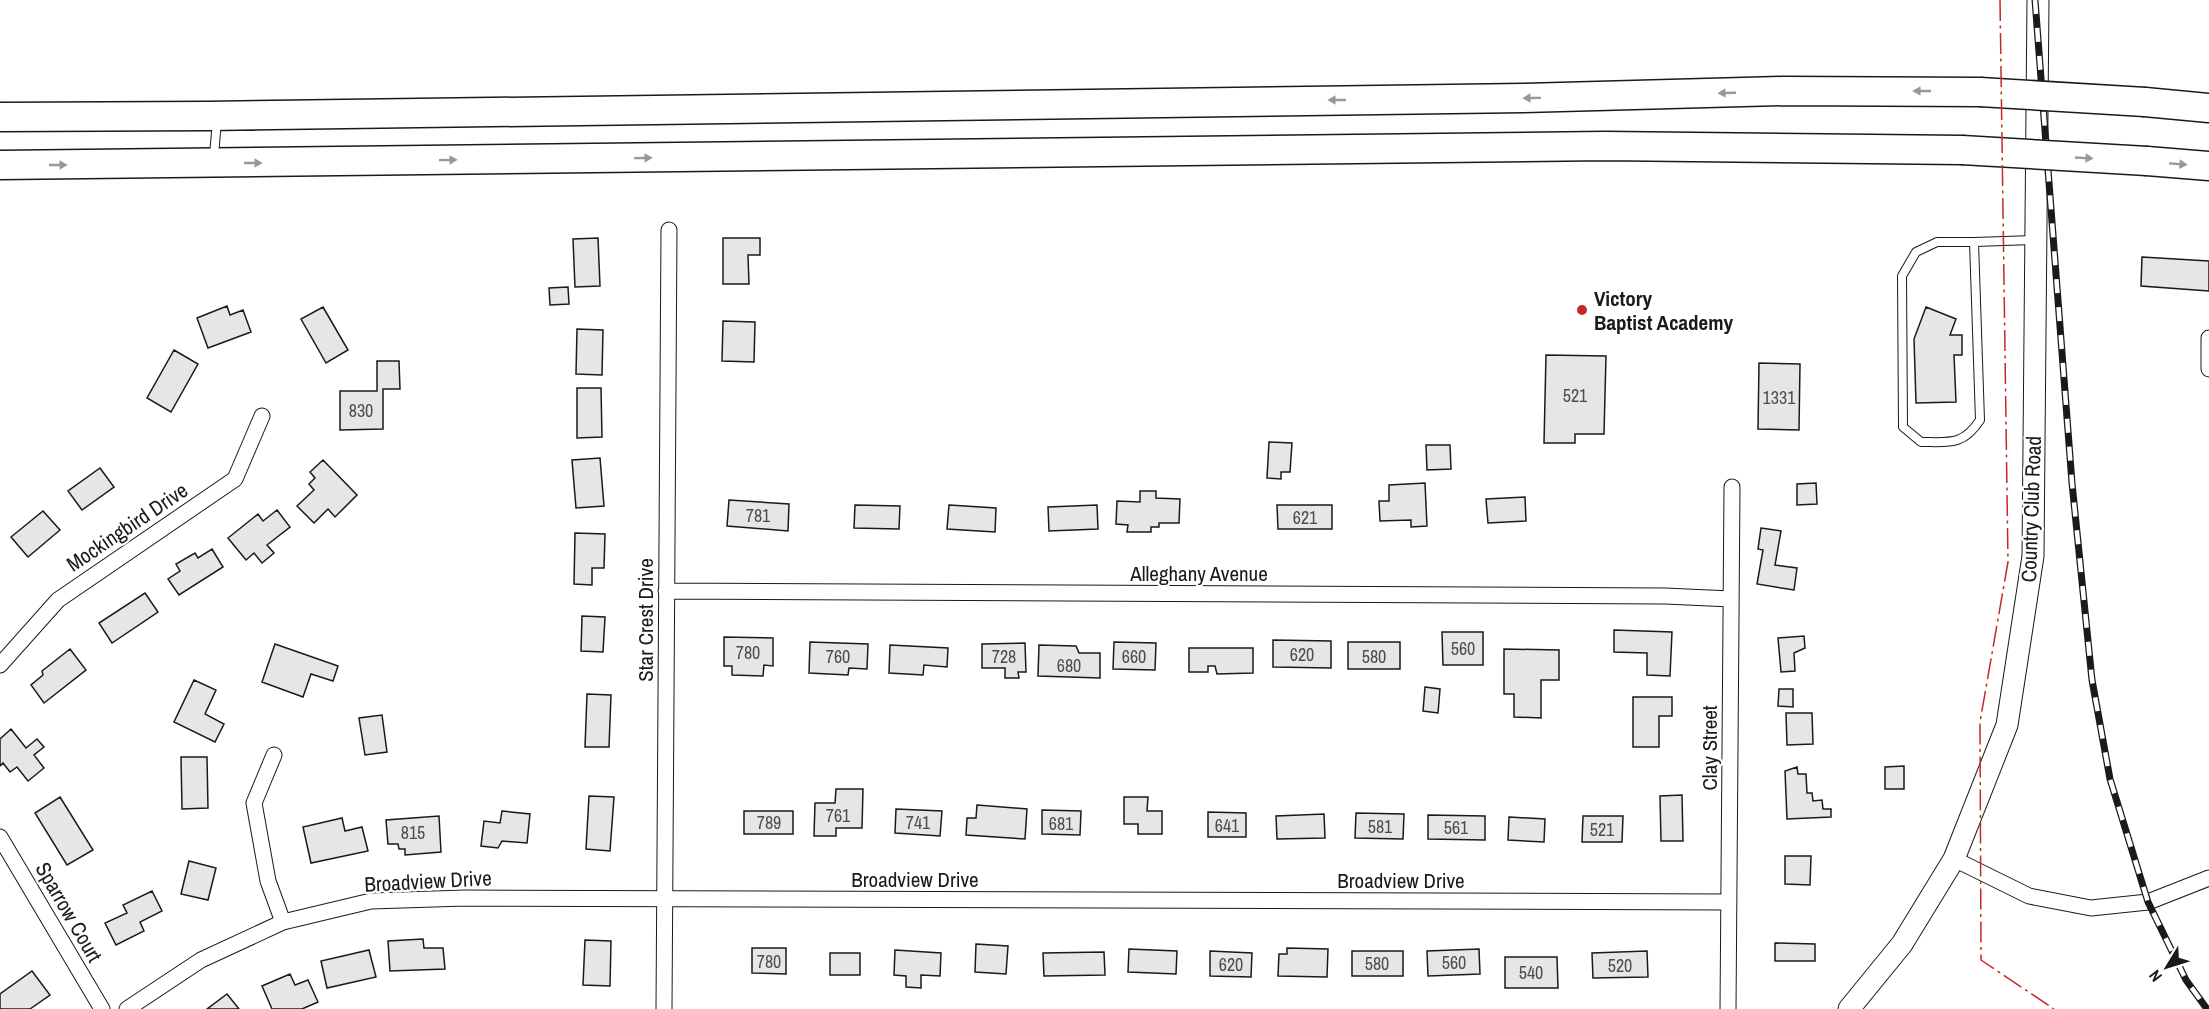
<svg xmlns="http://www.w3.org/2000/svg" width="2209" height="1009" font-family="'Archivo Narrow',sans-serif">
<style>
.building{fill:#e6e6e6;stroke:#1a1a1a;stroke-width:1.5}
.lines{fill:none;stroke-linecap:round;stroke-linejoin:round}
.lane-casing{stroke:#1a1a1a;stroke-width:10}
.street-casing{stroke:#1a1a1a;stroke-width:17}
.secondary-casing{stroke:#1a1a1a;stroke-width:23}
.highway-casing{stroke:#1a1a1a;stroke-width:31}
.lane{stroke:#fff;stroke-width:8}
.street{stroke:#fff;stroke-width:15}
.secondary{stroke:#fff;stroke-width:21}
.highway{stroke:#fff;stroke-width:28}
.rail-casing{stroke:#1a1a1a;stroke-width:7}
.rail{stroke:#fff;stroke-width:4.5;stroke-dasharray:14;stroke-linecap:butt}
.highway-bridge-casing{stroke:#1a1a1a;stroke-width:31;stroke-linecap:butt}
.highway-bridge{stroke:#fff;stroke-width:28}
.power{stroke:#c62828;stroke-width:1.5;stroke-dasharray:21 4.5 3 4.5;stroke-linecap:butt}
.oneway{fill:#989898}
.poi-dot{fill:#c62828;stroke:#fff;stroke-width:2}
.labels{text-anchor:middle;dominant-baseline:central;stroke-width:4.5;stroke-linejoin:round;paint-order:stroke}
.number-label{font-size:18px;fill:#4d4d4d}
.poi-label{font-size:21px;font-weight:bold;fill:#1a1a1a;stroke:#fff;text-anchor:start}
.street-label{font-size:21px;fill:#1a1a1a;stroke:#fff}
</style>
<rect width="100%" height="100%" fill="#fff"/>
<path class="building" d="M 598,238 L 600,286 L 575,287 L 573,239 Z
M 723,238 L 760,238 L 760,255 L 748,255 L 749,284 L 723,284 Z
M 2142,257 L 2209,261 L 2209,291 L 2141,286 Z
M 568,287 L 569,304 L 550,305 L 549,288 Z
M 227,306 L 230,315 L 243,310 L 251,332 L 208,348 L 197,318 Z
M 323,307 L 348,350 L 326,363 L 301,319 Z
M 1926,307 L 1956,319 L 1950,335 L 1962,335 L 1962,355 L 1954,355 L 1956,402 L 1916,403 L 1914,339 Z
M 723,321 L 755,322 L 754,362 L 722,361 Z
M 577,329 L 603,330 L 602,375 L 576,374 Z
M 174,350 L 198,364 L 171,412 L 147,398 Z
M 1546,355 L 1606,356 L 1604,434 L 1575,434 L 1575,443 L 1544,443 Z
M 377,361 L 399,361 L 400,389 L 383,389 L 383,429 L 340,430 L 340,391 L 377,391 Z
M 1759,363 L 1800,364 L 1799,430 L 1758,429 Z
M 577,388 L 601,388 L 602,437 L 577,438 Z
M 1269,442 L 1292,443 L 1290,472 L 1281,472 L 1281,479 L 1267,478 Z
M 1426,445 L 1450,445 L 1451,469 L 1427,470 Z
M 600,458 L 604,506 L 576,508 L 572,460 Z
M 323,460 L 357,495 L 335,517 L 328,509 L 314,523 L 297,506 L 314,490 L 309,484 L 315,478 L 310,472 Z
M 100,468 L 114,487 L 82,510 L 68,491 Z
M 1425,483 L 1427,526 L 1411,527 L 1411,520 L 1380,521 L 1379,501 L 1389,501 L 1389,485 Z
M 1816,483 L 1817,504 L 1797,505 L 1797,484 Z
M 1140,491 L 1156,491 L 1156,498 L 1180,499 L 1179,523 L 1159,523 L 1159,527 L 1151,527 L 1151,532 L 1127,532 L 1128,525 L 1116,524 L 1117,501 L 1140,502 Z
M 1525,497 L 1526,521 L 1488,523 L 1486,499 Z
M 729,500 L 789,504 L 788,531 L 727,526 Z
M 855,505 L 900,506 L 899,529 L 854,528 Z
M 949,505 L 996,508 L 995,532 L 947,529 Z
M 1097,505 L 1098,529 L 1049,531 L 1048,507 Z
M 1277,505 L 1332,505 L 1332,529 L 1278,529 Z
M 277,510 L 290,527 L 267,545 L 274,553 L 262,563 L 254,553 L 246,560 L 228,538 L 258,514 L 263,521 Z
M 43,511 L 60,530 L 28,557 L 11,537 Z
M 1761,528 L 1781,531 L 1775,565 L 1797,568 L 1794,590 L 1757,584 L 1763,550 L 1758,549 Z
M 575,533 L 605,534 L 604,568 L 592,568 L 592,585 L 574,584 Z
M 212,549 L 223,567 L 179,595 L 168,579 L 180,571 L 176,564 L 195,553 L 198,558 Z
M 145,593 L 158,612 L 112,643 L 99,623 Z
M 582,616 L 605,617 L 603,652 L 581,651 Z
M 1614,630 L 1672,632 L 1670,676 L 1647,675 L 1647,653 L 1614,652 Z
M 1442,632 L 1483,632 L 1483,665 L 1443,665 Z
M 1804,636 L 1805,648 L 1794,653 L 1795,671 L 1781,672 L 1778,638 Z
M 724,637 L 773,638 L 773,666 L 764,665 L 763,676 L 732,675 L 732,666 L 724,666 Z
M 1273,640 L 1331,641 L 1331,668 L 1273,667 Z
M 810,642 L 868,644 L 867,669 L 849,668 L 848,675 L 809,673 Z
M 1114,642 L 1156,643 L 1155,670 L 1113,669 Z
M 1348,642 L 1400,642 L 1400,669 L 1348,669 Z
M 1025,643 L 1026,672 L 1018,672 L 1019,678 L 1005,678 L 1005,668 L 982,668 L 982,644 Z
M 275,644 L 338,666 L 333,681 L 311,674 L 303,697 L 262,682 Z
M 890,645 L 948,648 L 947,667 L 924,665 L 923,675 L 889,673 Z
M 1039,645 L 1076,646 L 1079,653 L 1100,653 L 1100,678 L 1038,676 Z
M 1189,648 L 1253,648 L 1253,673 L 1217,674 L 1215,666 L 1208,666 L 1208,672 L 1189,672 Z
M 70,649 L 86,670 L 44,703 L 31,685 L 43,675 L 42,671 Z
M 1504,649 L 1559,650 L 1559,680 L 1541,680 L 1541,718 L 1514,717 L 1514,694 L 1504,694 Z
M 194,680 L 216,690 L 205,714 L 224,724 L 215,742 L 174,722 Z
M 1425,687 L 1440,689 L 1438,713 L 1423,711 Z
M 1779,689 L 1793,689 L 1793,707 L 1778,706 Z
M 587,694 L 611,695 L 609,747 L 585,747 Z
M 1633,697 L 1672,697 L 1672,716 L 1659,716 L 1659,747 L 1633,747 Z
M 1786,713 L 1812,713 L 1813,744 L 1787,745 Z
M 382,715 L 387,752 L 365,755 L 359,718 Z
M 11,729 L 26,748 L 37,739 L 44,747 L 34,755 L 44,768 L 28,781 L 17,767 L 10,772 L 3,763 L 0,766 L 0,739 Z
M 181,757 L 207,757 L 208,808 L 182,809 Z
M 1904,766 L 1904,789 L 1885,789 L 1885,767 Z
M 1797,767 L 1798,774 L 1806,774 L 1807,793 L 1812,793 L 1813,801 L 1822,800 L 1823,809 L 1831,809 L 1831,817 L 1787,819 L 1785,771 Z
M 836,789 L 863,789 L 862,828 L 836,828 L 836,836 L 814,836 L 815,803 L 835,803 Z
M 1682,795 L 1683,841 L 1661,841 L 1660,796 Z
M 589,796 L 614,797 L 610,851 L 586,849 Z
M 60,797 L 93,850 L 67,865 L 35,813 Z
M 1124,797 L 1148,797 L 1147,811 L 1162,811 L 1162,834 L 1138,834 L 1138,824 L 1124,824 Z
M 977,805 L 1027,809 L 1025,839 L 966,835 L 967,818 L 976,818 Z
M 896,809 L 942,811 L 940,836 L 895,833 Z
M 1042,810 L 1081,811 L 1080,835 L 1042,834 Z
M 502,811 L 530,814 L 527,843 L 502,841 L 498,848 L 481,846 L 484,821 L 500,823 Z
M 744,811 L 793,811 L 793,834 L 744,834 Z
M 1208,812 L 1246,813 L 1246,837 L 1208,837 Z
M 1356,813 L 1404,814 L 1403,839 L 1355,838 Z
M 1324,814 L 1325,838 L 1277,839 L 1276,816 Z
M 1428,815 L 1485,816 L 1485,840 L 1428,839 Z
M 439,816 L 441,852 L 405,855 L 405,849 L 399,849 L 398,844 L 388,844 L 386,820 Z
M 1583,816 L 1623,816 L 1622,842 L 1582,842 Z
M 1509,817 L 1545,819 L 1544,842 L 1508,840 Z
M 342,818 L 345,831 L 362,827 L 368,851 L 311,863 L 303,827 Z
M 1785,856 L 1811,856 L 1810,885 L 1785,884 Z
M 189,861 L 216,868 L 208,900 L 181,894 Z
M 152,891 L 162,911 L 140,922 L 144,931 L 116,945 L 105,923 L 127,913 L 123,905 Z
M 423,939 L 424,948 L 443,948 L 445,969 L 390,971 L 388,941 Z
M 585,940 L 611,941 L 610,986 L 583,985 Z
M 1775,943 L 1815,944 L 1815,961 L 1775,961 Z
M 976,944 L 1008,946 L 1006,974 L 975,972 Z
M 752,948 L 786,948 L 786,974 L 752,973 Z
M 1287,948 L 1328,949 L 1327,977 L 1278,976 L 1279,954 L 1287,954 Z
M 1129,949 L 1177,951 L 1176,974 L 1128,972 Z
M 1479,949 L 1480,974 L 1428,976 L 1427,951 Z
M 369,950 L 376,977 L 327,988 L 321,961 Z
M 895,950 L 941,953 L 940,976 L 921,975 L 921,988 L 906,987 L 906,976 L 894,975 Z
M 1210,951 L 1252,953 L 1251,977 L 1210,976 Z
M 1352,951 L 1403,951 L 1403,976 L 1352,976 Z
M 1647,951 L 1648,977 L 1593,978 L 1592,953 Z
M 1104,952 L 1105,975 L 1044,976 L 1043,953 Z
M 830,953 L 860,953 L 860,975 L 830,975 Z
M 1505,957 L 1557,957 L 1558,988 L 1505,988 Z
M 32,971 L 50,995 L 30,1009 L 0,1009 L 0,994 Z
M 290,974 L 295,985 L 308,980 L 318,1002 L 302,1009 L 272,1009 L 262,986 Z
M 227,994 L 239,1009 L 207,1009 Z"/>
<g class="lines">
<g class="lane-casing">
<path id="lane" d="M 214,156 L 217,120
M 1974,242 L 1937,242 L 1916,252 L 1902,276 L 1903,427 L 1921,442 C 1949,442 1963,446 1980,420 L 1974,242 L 2036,240"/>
</g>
<g class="street-casing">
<path id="street" d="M 2209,338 L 2209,369
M 666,591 L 1665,596 L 1731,599
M 0,665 L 58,600 L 235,479 L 262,416
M 274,755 L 254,803 L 268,881 L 283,922
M 0,837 L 102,1009
M 1954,859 L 2029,896 L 2091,908 L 2148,902 L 2209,878
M 127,1009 L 201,960 L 283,922 L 371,901 L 465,898 L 1729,902
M 664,1009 L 669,230
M 1728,1009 L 1732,487"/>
</g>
<g class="secondary-casing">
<path id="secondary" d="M 1849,1009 L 1902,944 L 1954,859 L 2007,725 L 2033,556 L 2038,0"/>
</g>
<g class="highway-casing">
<path id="highway" d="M 2145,102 L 2209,108
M 0,117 L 208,116 L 1524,98 L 1783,91 L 1980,92
M 2147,161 L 2209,166
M 0,165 L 1605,146 L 1962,150"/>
</g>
<use href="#lane" class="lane"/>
<use href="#street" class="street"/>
<use href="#secondary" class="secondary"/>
<use href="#highway" class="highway"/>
<g class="rail-casing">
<path id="rail" d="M 2035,0 L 2072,483 L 2092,680 L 2110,779 L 2148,902 L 2186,980 L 2207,1009"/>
</g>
<use href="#rail" class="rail"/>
<g class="highway-bridge-casing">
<path id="highway-bridge" d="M 1980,92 L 2145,102
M 1962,150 L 2147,161"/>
</g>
<use href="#highway-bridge" class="highway-bridge"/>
<path class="power" d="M 2000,0 L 2008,562 L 1980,722 L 1981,960 L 2054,1009"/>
</g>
<defs><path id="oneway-solid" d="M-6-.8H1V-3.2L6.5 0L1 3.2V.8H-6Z" transform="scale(1.5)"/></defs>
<g class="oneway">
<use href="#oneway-solid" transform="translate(1922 91) rotate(-180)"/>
<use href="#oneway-solid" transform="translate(1727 93) rotate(178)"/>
<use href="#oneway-solid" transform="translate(1532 98) rotate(179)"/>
<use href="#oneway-solid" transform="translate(1337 100) rotate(180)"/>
<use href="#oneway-solid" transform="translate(643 158) rotate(-1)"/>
<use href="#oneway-solid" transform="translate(2084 158) rotate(3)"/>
<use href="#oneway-solid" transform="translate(448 160) rotate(-1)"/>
<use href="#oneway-solid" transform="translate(253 163)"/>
<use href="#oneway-solid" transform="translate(2178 164) rotate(4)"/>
<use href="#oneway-solid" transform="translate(58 165)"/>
</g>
<circle class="poi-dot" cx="1582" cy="310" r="6"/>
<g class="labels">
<g class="number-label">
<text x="1575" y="395">521</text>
<text x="1779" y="397">1331</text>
<text x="361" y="410">830</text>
<text x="758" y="515">781</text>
<text x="1305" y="517">621</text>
<text x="1463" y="648">560</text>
<text x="748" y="652">780</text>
<text x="1302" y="654">620</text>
<text x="838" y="656">760</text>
<text x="1004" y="656">728</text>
<text x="1134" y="656">660</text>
<text x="1374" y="656">580</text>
<text x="1069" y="665">680</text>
<text x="838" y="815">761</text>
<text x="769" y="822">789</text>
<text x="918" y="822">741</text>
<text x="1061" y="823">681</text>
<text x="1227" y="825">641</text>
<text x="1380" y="826">581</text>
<text x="1456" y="827">561</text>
<text x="1602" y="829">521</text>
<text x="413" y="832">815</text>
<text x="769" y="961">780</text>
<text x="1454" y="962">560</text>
<text x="1377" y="963">580</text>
<text x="1231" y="964">620</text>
<text x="1620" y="965">520</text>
<text x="1531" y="972">540</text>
</g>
<g class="poi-label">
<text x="1594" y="298">Victory<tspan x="1594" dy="24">Baptist Academy</tspan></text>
</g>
<g class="street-label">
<text transform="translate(2031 509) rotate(-88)">Country Club Road</text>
<text transform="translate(127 527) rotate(-34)">Mockingbird Drive</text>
<text x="1199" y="573">Alleghany Avenue</text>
<text transform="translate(645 620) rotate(-90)">Star Crest Drive</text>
<text transform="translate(1709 748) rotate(-90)">Clay Street</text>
<text x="915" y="879">Broadview Drive</text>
<text x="1401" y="880">Broadview Drive</text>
<text transform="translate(428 881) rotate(-3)">Broadview Drive</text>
<text transform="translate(69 912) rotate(60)">Sparrow Court</text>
</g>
</g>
<g transform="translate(2167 967) rotate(232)" stroke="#ffffff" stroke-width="4.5" paint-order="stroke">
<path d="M0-4.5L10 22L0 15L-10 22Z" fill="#1a1a1a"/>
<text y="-9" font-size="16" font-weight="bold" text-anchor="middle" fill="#1a1a1a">N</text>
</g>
</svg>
